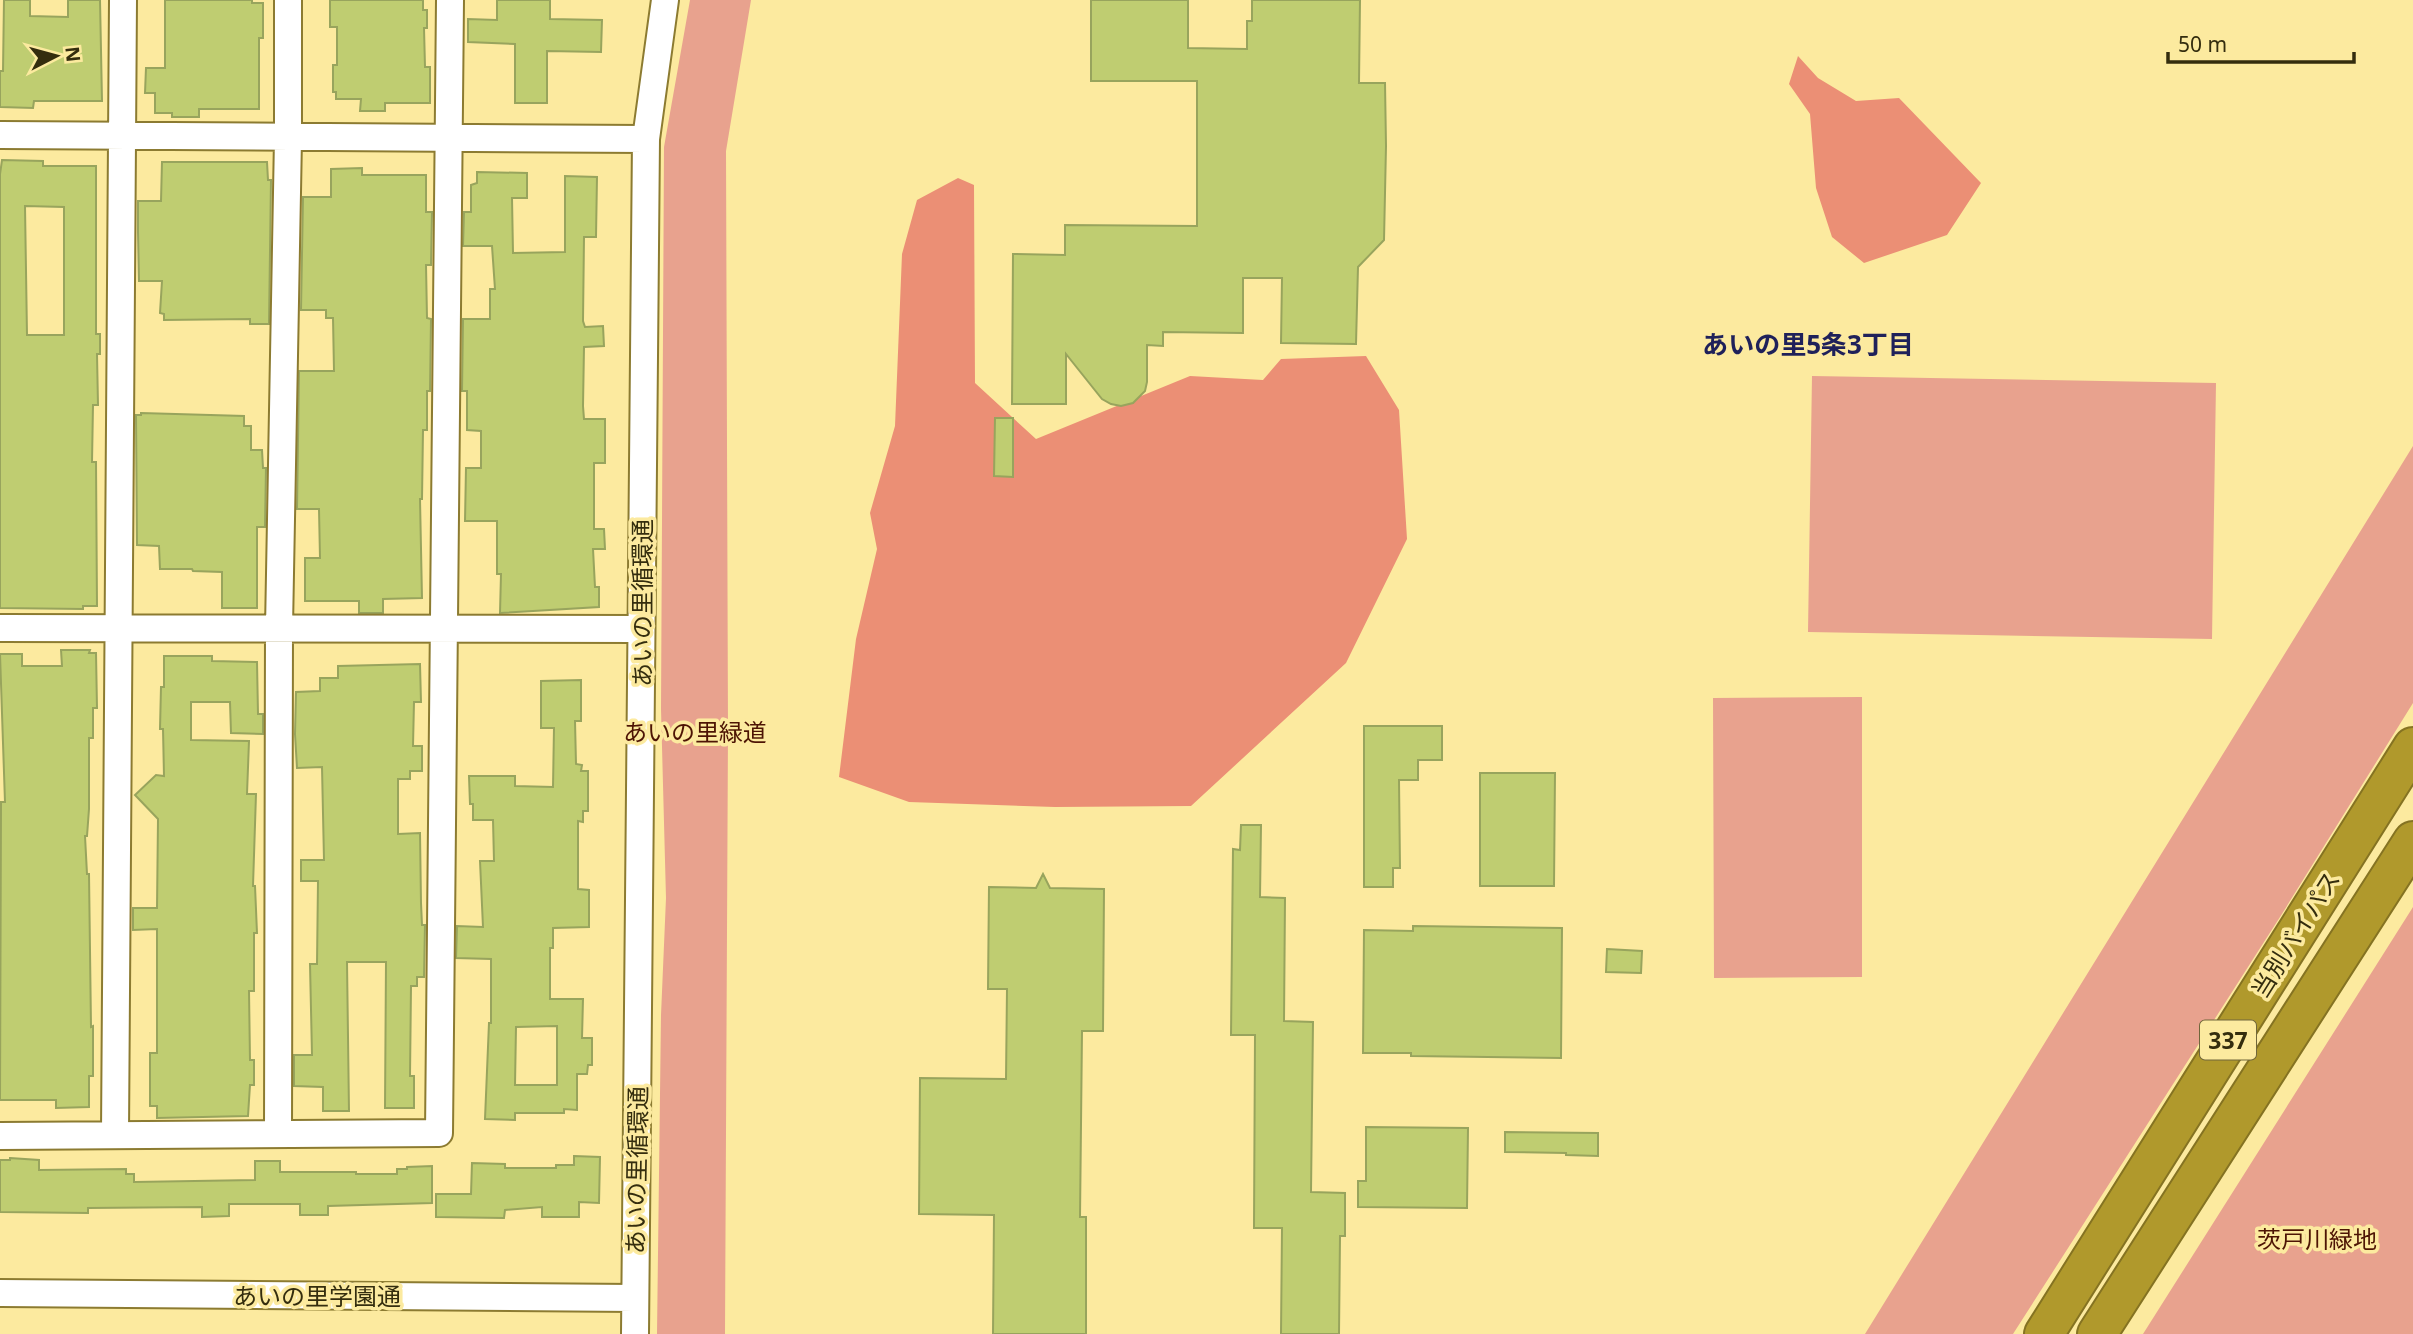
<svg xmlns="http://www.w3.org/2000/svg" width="2413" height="1334" font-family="'Noto Sans','Noto Sans JP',sans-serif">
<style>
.green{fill:#e8a28e}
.forest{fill:#eb8f75}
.building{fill:#bfcd71;stroke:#98a45d;stroke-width:2;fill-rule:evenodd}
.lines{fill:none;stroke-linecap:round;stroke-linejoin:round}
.minor-casing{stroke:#8c7b31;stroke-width:30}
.highway-casing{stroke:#857322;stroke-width:42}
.minor{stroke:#fff;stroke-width:26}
.highway{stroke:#b0992c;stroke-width:38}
.labels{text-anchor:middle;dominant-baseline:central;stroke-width:7;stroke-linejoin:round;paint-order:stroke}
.shield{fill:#fcea9f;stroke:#70663a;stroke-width:2}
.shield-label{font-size:23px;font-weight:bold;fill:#342d0e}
.street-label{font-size:24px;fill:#342d0e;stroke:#fcea9f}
.park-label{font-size:24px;fill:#4d1404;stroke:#fcea9f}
.neighbourhood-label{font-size:26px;font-weight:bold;fill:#1f215a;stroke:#fcea9f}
</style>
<rect width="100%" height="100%" fill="#fcea9f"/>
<path class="green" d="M 690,0 L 751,0 L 726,151 L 728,731 L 725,1334 L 657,1334 L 661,1015 L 666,898 L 661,709 L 664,147 Z
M 1812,376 L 2216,383 L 2212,639 L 1808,632 Z
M 2413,446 L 2413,703 L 2280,917 L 2013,1334 L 1865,1334 Z
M 1862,697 L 1862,977 L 1714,978 L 1713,698 Z
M 2413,907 L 2413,1334 L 2143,1334 Z"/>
<path class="forest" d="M 1798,56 L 1818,78 L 1856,101 L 1899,98 L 1981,183 L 1947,235 L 1864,263 L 1832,237 L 1816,188 L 1810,114 L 1789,84 Z
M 958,178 L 974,185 L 975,383 L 1036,439 L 1190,376 L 1263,380 L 1281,359 L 1366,356 L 1399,410 L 1407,539 L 1346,663 L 1191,806 L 1055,807 L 909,802 L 839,777 L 856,639 L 877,549 L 870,513 L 895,426 L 902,254 L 917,200 Z"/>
<path class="building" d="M 4,0 L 30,0 L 30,16 L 68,17 L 68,0 L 100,0 L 102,101 L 34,101 L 33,108 L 0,107 L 0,71 L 3,71 Z
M 165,0 L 252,0 L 252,3 L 263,3 L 263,38 L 259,38 L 259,109 L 199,109 L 199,117 L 172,117 L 172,113 L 155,113 L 155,93 L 145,93 L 146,68 L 165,68 Z
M 330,0 L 423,0 L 423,10 L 427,10 L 427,28 L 424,28 L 425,67 L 430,67 L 430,103 L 385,103 L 385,111 L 360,111 L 361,99 L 336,99 L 336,92 L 333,92 L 333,65 L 337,65 L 337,27 L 330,27 Z
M 497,0 L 550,0 L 550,19 L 602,20 L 601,52 L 547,51 L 547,103 L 515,103 L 515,44 L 468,42 L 468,19 L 497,20 Z
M 1091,0 L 1188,0 L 1188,48 L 1247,49 L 1247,21 L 1252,21 L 1252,0 L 1360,0 L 1359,83 L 1385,83 L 1386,146 L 1384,240 L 1358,267 L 1356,344 L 1281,343 L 1282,278 L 1243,278 L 1243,333 L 1163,332 L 1163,346 L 1147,345 L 1147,382 L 1145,391 L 1133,403 L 1121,406 L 1111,404 L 1102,399 L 1066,354 L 1066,404 L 1012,404 L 1013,254 L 1065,255 L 1065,225 L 1197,226 L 1197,81 L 1091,81 Z
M 2,160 L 43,161 L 43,166 L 96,166 L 96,334 L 100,334 L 100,354 L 97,354 L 98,405 L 93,405 L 92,462 L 96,462 L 97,606 L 83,606 L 83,609 L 0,608 L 0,174 ZM 25,206 L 64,207 L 64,335 L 27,335 Z
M 162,162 L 267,162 L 268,180 L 271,180 L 269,324 L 250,324 L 250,319 L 164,320 L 164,314 L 160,313 L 162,281 L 139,281 L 138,232 L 138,201 L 161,201 Z
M 362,168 L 362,175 L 426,175 L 426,212 L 432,212 L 431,265 L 426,265 L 427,318 L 431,319 L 430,391 L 427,391 L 427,430 L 423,430 L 422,499 L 420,499 L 422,598 L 383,599 L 383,613 L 359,613 L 359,601 L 305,601 L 305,558 L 320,558 L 319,509 L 297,509 L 299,371 L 334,371 L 333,318 L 326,318 L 326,310 L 301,310 L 303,197 L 331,197 L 331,169 Z
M 477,172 L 527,173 L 527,198 L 512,198 L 513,253 L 565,252 L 565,176 L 597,177 L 596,237 L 584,237 L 583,321 L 585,327 L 603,326 L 604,346 L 584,347 L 583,406 L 584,419 L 605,419 L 605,463 L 594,463 L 594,529 L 604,529 L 605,549 L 593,549 L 595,587 L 599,587 L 599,607 L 500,613 L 501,574 L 497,574 L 497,521 L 465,521 L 466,468 L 481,468 L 481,431 L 467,430 L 467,391 L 462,391 L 463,319 L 490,319 L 490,289 L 495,289 L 492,246 L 463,246 L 464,212 L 471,212 L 471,185 L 477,183 Z
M 141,413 L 244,416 L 244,426 L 251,426 L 251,450 L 262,450 L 263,468 L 266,468 L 265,527 L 257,527 L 257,608 L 222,608 L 222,572 L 193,571 L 192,569 L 160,569 L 159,546 L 137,545 L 136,415 L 141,415 Z
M 995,418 L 1013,418 L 1013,477 L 994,476 Z
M 61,650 L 90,650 L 89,653 L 96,653 L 97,708 L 93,708 L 93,738 L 89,738 L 89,809 L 87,836 L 85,836 L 87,874 L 89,874 L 91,1027 L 93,1026 L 93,1076 L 89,1076 L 89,1107 L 56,1108 L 56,1100 L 0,1100 L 1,802 L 5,802 L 0,654 L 22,654 L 22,666 L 62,666 Z
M 164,656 L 212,656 L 212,661 L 257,662 L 258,714 L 263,714 L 263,734 L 231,733 L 230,702 L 191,702 L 191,740 L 249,741 L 247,794 L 256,794 L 253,886 L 255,886 L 257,933 L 254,933 L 254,991 L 249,991 L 250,1060 L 254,1060 L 254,1085 L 250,1085 L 248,1116 L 157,1118 L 157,1106 L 150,1106 L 150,1053 L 157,1053 L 157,929 L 133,930 L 133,908 L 157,908 L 158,819 L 135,795 L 156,775 L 164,776 L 163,729 L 160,729 L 161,687 L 164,687 Z
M 420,664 L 421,702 L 414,702 L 413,746 L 422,746 L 422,771 L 410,771 L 410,779 L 398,779 L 398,834 L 420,833 L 421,903 L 422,925 L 425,925 L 424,977 L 417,977 L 417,986 L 411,986 L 410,1076 L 414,1076 L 414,1108 L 385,1108 L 386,962 L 347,962 L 349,1111 L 323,1111 L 323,1087 L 294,1086 L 294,1055 L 312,1055 L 310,964 L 317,964 L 318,881 L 301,881 L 301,860 L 324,860 L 322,767 L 297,768 L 295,734 L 296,692 L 320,691 L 320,678 L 338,678 L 338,666 Z
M 581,680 L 581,721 L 575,721 L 576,764 L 582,765 L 581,771 L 588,771 L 588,811 L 583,811 L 583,822 L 578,821 L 578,889 L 589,890 L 589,927 L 553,928 L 553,948 L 550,948 L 550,999 L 583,999 L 582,1038 L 592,1038 L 592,1065 L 588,1065 L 587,1074 L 577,1074 L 577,1110 L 564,1109 L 564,1113 L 515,1113 L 515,1120 L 485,1119 L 489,1023 L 491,1023 L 491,959 L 456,958 L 457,926 L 483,927 L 480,861 L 494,861 L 493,820 L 473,820 L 473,804 L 470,804 L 469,776 L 515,776 L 515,786 L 553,787 L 554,728 L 541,728 L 541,681 ZM 557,1026 L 557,1085 L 515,1085 L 516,1027 Z
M 1364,726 L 1442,726 L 1442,760 L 1418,760 L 1418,780 L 1399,780 L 1400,868 L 1393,868 L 1393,887 L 1364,887 Z
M 1480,773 L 1555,773 L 1554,886 L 1480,886 Z
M 1241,825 L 1261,825 L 1260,897 L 1285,898 L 1284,1021 L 1313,1022 L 1311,1192 L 1345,1193 L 1345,1236 L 1340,1236 L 1339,1334 L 1281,1334 L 1282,1228 L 1254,1228 L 1255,1035 L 1231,1035 L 1233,849 L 1240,850 Z
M 1043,874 L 1050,888 L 1104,889 L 1103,1031 L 1082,1031 L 1080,1217 L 1086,1217 L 1086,1334 L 993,1334 L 994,1215 L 919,1214 L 920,1078 L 1006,1079 L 1007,989 L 988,989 L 989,887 L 1036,888 Z
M 1413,926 L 1562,928 L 1561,1058 L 1411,1056 L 1411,1053 L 1363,1053 L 1364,930 L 1413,931 Z
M 1607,949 L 1642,951 L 1641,973 L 1606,972 Z
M 1366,1127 L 1468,1128 L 1467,1208 L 1358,1207 L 1358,1181 L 1366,1181 Z
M 1505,1132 L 1598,1133 L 1598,1156 L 1566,1155 L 1566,1153 L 1505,1152 Z
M 574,1156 L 600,1157 L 599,1203 L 579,1202 L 579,1217 L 542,1217 L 542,1207 L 505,1210 L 504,1218 L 436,1217 L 436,1194 L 471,1194 L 472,1163 L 505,1164 L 505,1168 L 556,1168 L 556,1165 L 574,1165 Z
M 10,1158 L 39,1160 L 39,1170 L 126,1169 L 126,1174 L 134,1174 L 134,1182 L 255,1180 L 255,1161 L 280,1161 L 280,1172 L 356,1172 L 356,1174 L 397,1174 L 397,1169 L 407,1169 L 407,1167 L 432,1166 L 432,1203 L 328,1206 L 328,1215 L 300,1215 L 300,1204 L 229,1204 L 229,1216 L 202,1217 L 202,1207 L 88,1208 L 88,1213 L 0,1212 L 0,1160 L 10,1160 Z"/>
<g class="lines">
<g class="minor-casing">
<path id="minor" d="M 0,135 L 646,139
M 0,628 L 641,629
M 115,1134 L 123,0
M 278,1134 L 279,628 L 288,138 L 288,0
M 0,1136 L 439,1133 L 450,0
M 0,1293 L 635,1298
M 635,1334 L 646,139 L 665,0"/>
</g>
<g class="highway-casing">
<path id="highway" d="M 2044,1334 L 2413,747
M 2097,1334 L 2413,841"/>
</g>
<use href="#minor" class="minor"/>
<use href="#highway" class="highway"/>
</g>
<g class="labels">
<rect class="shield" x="2200" y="1020.5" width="56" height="39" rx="5"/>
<g class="shield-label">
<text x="2228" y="1040">337</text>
</g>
<g class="street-label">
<text transform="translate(641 603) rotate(-90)">あいの里循環通</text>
<text transform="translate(2295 934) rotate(-58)">当別バイパス</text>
<text transform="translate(636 1170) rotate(-89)">あいの里循環通</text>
<text x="317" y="1295">あいの里学園通</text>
</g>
<g class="park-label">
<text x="695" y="731">あいの里緑道</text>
<text x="2317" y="1238">茨戸川緑地</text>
</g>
<g class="neighbourhood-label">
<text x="1808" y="344">あいの里5条3丁目</text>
</g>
</g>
<g transform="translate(56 56) rotate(84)" stroke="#fcea9f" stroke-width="5" paint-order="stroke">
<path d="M0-5L12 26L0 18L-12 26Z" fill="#342d0e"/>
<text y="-10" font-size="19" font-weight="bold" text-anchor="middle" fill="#342d0e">N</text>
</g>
<path d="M2168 52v10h186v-10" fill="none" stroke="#342d0e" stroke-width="3.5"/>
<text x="2178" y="52" font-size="21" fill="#342d0e" stroke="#fcea9f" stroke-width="5" paint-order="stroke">50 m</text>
</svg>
